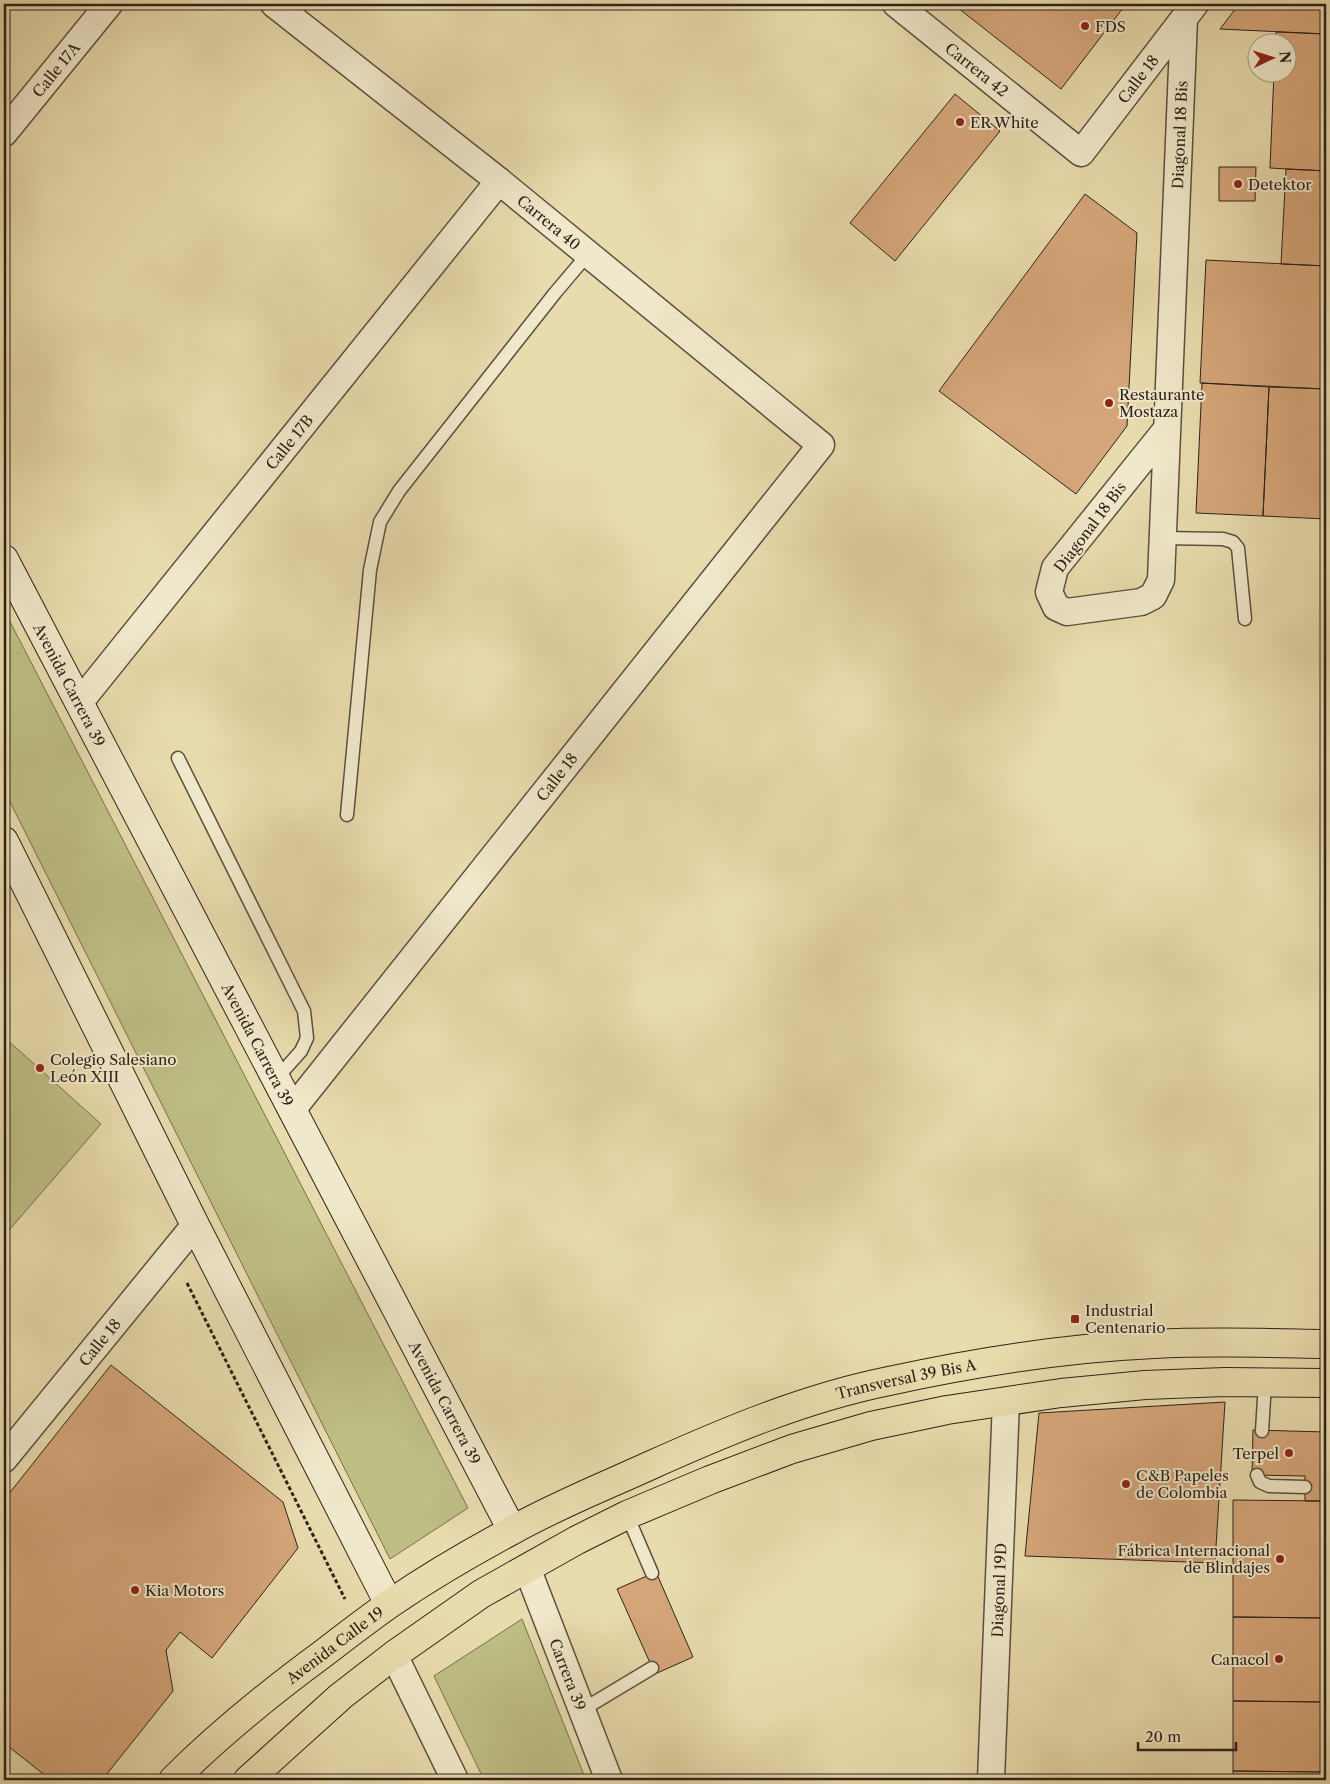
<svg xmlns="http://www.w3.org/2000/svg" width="1330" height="1784" font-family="'Libre Caslon Text',serif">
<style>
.green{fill:#bebe85;stroke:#767050}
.building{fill:#d5a67a;stroke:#2e221b}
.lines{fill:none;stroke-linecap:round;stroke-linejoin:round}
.lane-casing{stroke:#5c5040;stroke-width:15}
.street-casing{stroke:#5c5040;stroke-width:29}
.secondary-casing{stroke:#2e221b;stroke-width:30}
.primary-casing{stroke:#2e221b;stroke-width:30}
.path{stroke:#2e221b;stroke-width:3;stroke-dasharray:4 2.5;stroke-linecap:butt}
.lane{stroke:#f0e8ca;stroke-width:12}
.street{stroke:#f0e8ca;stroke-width:26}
.secondary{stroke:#f0e8ca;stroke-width:28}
.primary{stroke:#e8dbad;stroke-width:28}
.poi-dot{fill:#8f2418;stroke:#f0e8ca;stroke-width:2}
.labels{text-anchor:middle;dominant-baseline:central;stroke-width:4;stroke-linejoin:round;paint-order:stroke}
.poi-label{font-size:15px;fill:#2e221b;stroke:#f0e8ca;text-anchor:start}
.street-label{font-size:15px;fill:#2e221b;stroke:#f0e8ca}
</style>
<rect width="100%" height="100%" fill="#e8dbad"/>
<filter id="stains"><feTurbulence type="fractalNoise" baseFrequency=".004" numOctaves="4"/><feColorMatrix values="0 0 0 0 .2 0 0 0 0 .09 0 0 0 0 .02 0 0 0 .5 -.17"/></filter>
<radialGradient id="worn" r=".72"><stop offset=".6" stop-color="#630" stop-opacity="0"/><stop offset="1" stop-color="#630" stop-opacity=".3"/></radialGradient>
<path class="green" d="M 4,610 L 468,1508 L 390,1559 L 4,790 Z
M 4,1037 L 101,1124 L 4,1236 Z
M 522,1619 L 586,1780 L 484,1780 L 434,1676 Z"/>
<path class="building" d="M 953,4 L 1126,4 L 1061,89 Z
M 1239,4 L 1326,4 L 1326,34 L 1220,29 Z
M 1276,32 L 1326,34 L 1326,171 L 1270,168 L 1274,72 L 1288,72 L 1288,42 L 1276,42 Z
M 955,94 L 1000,131 L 895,261 L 850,223 Z
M 1219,167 L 1256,167 L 1255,201 L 1219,201 Z
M 1286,169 L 1326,171 L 1326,266 L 1281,264 Z
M 1085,194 L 1137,233 L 1127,426 L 1076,494 L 939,391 Z
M 1206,260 L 1326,266 L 1326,389 L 1200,383 Z
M 1202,383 L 1269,387 L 1263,516 L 1196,513 Z
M 1269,387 L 1326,389 L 1326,519 L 1263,516 Z
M 111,1365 L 283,1502 L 298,1548 L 212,1658 L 180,1632 L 166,1650 L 173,1691 L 102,1780 L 51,1780 L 4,1743 L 4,1500 Z
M 1225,1402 L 1215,1563 L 1025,1556 L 1039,1413 Z
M 1253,1430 L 1326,1432 L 1326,1501 L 1305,1501 L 1305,1476 L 1252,1475 Z
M 1233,1500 L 1326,1501 L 1326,1618 L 1233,1617 Z
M 656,1572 L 693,1657 L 655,1674 L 617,1589 Z
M 1233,1617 L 1326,1618 L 1326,1702 L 1233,1701 Z
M 1233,1701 L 1326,1702 L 1326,1772 L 1233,1771 Z
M 1233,1771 L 1326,1772 L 1326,1780 L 1233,1780 Z"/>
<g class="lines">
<g class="lane-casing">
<path id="lane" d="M 1163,538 L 1223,539 L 1233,542 L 1238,548 L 1245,619
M 178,758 L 304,1011 L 307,1038 L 301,1051 L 276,1079
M 347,815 L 370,570 L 380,522 L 399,491 L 555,293 L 588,254
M 1262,1431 L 1265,1383
M 1257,1475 L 1260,1482 L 1269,1486 L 1305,1487
M 627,1515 L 652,1573
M 582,1710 L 652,1668"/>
</g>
<g class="street-casing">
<g id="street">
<path id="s1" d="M 274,4 L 499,181 L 821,445 L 292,1110"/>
<path id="s2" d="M 896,4 L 1081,153 L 1195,4"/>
<path id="s3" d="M 4,133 L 109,4"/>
<path id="s4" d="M 1166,430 L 1055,568 L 1049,592 L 1056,607 L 1067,612 L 1141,602 L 1153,596 L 1161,580 L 1184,19"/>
<path id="s5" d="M 79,703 L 499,181"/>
<path id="s6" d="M 4,1459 L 195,1225"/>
<path id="s7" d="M 527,1568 L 609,1780"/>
<path d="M 394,1655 L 455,1780"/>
<path id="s8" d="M 991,1780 L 1006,1401"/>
</g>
</g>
<g class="secondary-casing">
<g id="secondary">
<path id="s9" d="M 4,559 L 512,1530"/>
<path d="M 4,841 L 195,1225 L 389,1604"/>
</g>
</g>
<g class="primary-casing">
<g id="primary">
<path id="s10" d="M 173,1780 C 220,1733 271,1692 324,1653 C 346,1636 368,1619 391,1603 C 429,1577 470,1553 511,1531 C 555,1506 603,1487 649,1466 C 727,1431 805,1398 889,1381 C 976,1362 1065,1348 1154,1344 C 1212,1341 1269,1343 1326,1344"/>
<path d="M 248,1780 L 341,1696 L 394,1655 L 481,1594 L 577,1540 L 627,1515 L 710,1480 L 792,1449 L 871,1426 L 947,1410 L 1061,1393 L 1145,1385 L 1225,1382 L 1326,1383"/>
</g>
</g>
<path class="path" d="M 187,1283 L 345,1599"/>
<use href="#lane" class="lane"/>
<use href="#street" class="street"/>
<use href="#secondary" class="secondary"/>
<use href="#primary" class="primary"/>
</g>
<g class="poi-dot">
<circle cx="1085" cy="26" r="5"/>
<circle cx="960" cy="122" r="5"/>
<circle cx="1238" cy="184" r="5"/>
<circle cx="1109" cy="403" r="5"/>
<circle cx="40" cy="1068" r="5"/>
<rect x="1070" y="1314" width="10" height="10" rx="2.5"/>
<circle cx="1289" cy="1453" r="5"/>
<circle cx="1126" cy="1484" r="5"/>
<circle cx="1280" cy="1559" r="5"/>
<circle cx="135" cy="1590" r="5"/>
<circle cx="1279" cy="1659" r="5"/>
</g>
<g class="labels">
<g class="poi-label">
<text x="1095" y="26">FDS</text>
<text x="970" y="122">ER White</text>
<text x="1248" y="184">Detektor</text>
<text x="1119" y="394">Restaurante<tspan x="1119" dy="17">Mostaza</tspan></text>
<text x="50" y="1059">Colegio Salesiano<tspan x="50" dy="17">León XIII</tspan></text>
<text x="1085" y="1310">Industrial<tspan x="1085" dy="17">Centenario</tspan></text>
<text x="1279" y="1453" text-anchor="end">Terpel</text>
<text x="1136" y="1475">C&amp;B Papeles<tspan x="1136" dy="17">de Colombia</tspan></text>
<text x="1270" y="1550" text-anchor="end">Fábrica Internacional<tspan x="1270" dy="17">de Blindajes</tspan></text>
<text x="145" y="1590">Kia Motors</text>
<text x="1269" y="1659" text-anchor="end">Canacol</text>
</g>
<g class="street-label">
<text stroke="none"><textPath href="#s3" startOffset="82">Calle 17A</textPath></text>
<text stroke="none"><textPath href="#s2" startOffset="104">Carrera 42</textPath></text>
<text stroke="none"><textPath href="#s2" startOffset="331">Calle 18</textPath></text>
<text stroke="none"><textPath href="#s4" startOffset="782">Diagonal 18 Bis</textPath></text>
<text stroke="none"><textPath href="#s1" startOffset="351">Carrera 40</textPath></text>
<text stroke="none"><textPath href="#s5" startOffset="335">Calle 17B</textPath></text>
<text transform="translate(1090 527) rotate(-53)">Diagonal 18 Bis</text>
<text stroke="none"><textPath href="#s9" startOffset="142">Avenida Carrera 39</textPath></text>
<text transform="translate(557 777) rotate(-52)">Calle 18</text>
<text stroke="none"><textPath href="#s9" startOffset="548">Avenida Carrera 39</textPath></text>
<text stroke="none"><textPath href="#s6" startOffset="151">Calle 18</textPath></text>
<text stroke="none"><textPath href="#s10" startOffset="846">Transversal 39 Bis A</textPath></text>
<text stroke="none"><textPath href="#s9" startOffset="952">Avenida Carrera 39</textPath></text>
<text stroke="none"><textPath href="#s8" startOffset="190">Diagonal 19D</textPath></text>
<text stroke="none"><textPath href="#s10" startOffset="211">Avenida Calle 19</textPath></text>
<text stroke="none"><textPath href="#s7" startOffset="114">Carrera 39</textPath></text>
</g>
</g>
<rect width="1330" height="1784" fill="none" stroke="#e8dbad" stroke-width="20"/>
<rect x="5" y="5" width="1320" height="1774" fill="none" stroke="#2e221b" stroke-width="2.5"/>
<rect x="10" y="10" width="1310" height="1764" fill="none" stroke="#2e221b"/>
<g transform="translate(1272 58) rotate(86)"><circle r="24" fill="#f0e8ca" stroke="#a29984"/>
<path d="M0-4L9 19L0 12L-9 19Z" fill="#8f2418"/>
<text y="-8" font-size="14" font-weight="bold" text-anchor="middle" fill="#2e221b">N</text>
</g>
<path d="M1138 1742v8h98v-8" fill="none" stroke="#2e221b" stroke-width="2.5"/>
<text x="1145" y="1742" font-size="15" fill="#2e221b" stroke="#f0e8ca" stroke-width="4" paint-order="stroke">20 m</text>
<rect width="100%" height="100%" filter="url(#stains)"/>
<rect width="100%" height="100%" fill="url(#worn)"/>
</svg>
